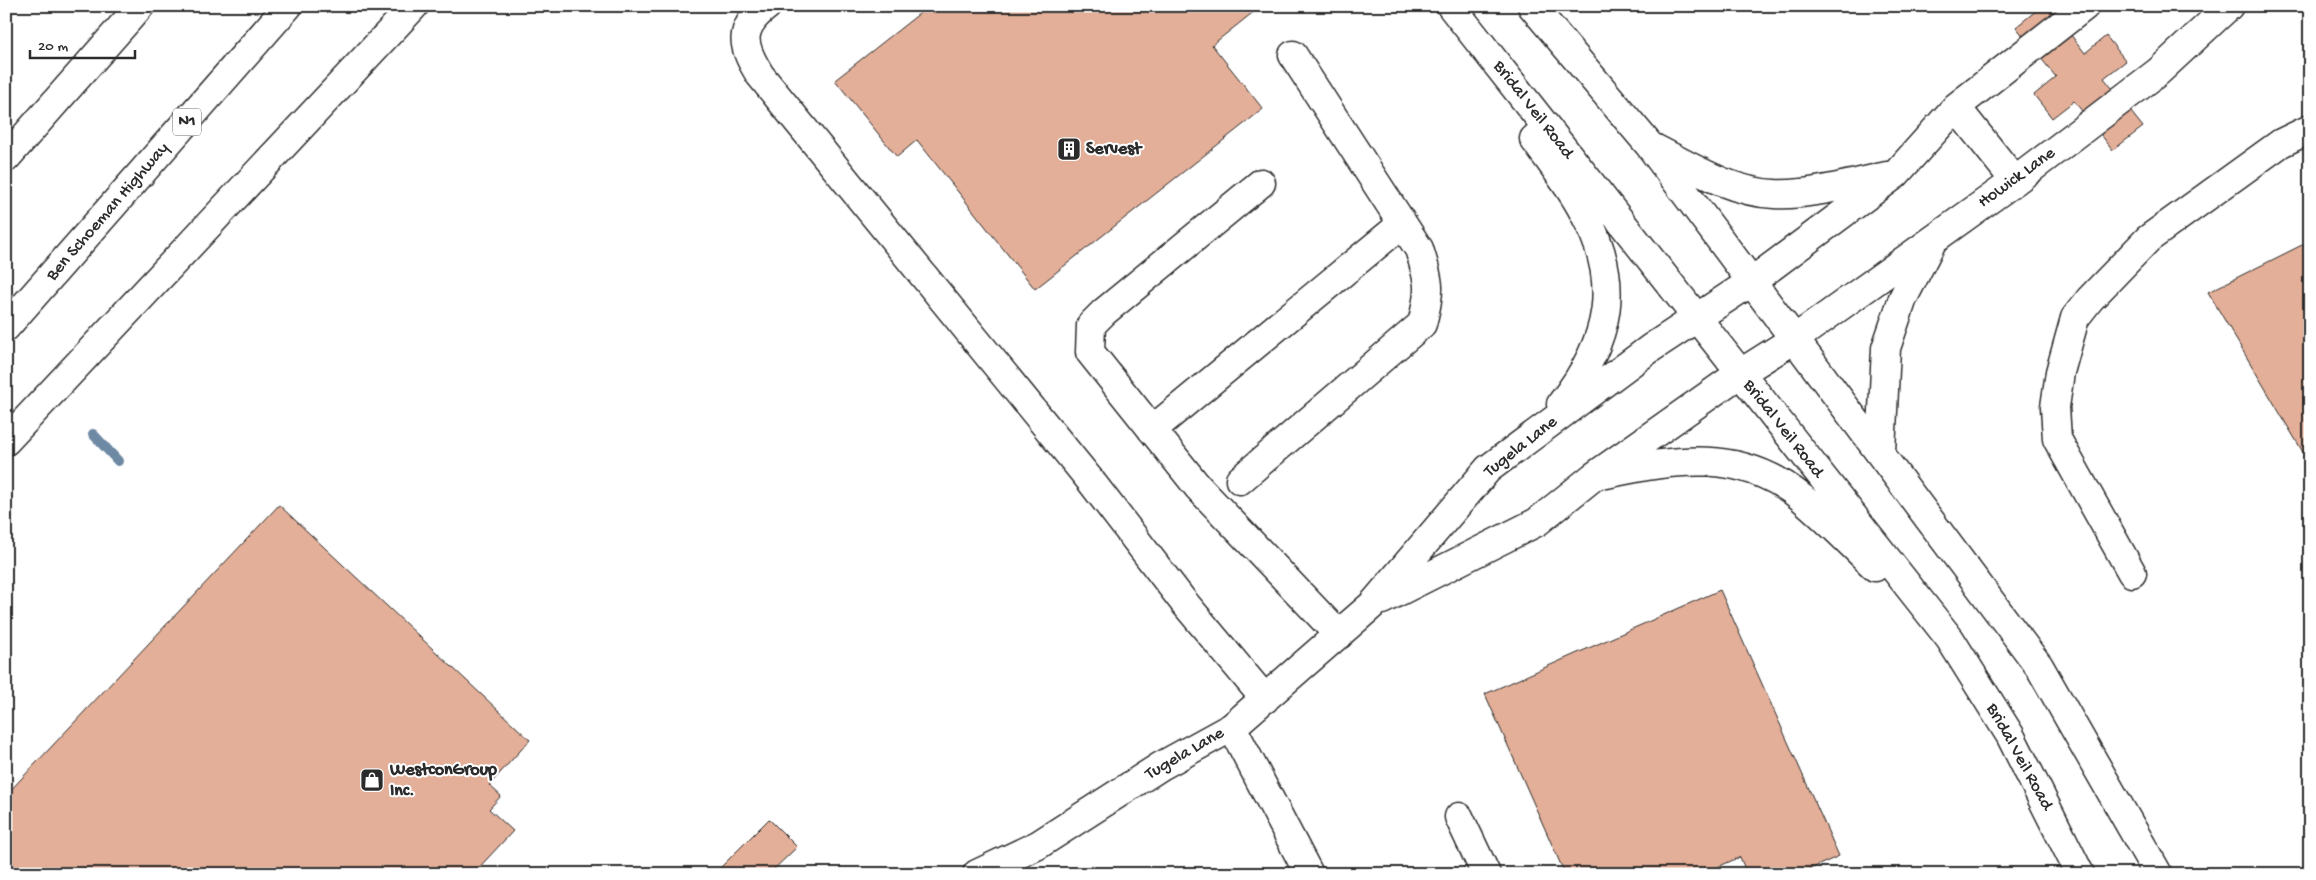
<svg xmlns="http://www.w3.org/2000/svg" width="2316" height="880" font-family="'Gochi Hand',sans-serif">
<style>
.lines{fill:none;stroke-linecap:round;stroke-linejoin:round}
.stream{stroke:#6e89a4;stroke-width:10}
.building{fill:#e4af98;stroke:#2b2b2b}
.minor-casing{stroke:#2b2b2b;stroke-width:31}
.highway-casing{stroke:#2b2b2b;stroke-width:31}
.minor{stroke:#fff;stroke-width:28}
.highway{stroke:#fff;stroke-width:28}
.labels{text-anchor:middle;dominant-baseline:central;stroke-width:4;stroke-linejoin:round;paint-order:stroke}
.shield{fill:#fff;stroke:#6b6b6b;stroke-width:1}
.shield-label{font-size:16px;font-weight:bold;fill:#2b2b2b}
.street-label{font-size:18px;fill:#2b2b2b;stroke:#fff}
.poi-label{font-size:18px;font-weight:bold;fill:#2b2b2b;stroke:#fff;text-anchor:start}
</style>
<rect width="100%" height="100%" fill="#fff"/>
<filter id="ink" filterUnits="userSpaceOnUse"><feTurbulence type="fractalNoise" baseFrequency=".02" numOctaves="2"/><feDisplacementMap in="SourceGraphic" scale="10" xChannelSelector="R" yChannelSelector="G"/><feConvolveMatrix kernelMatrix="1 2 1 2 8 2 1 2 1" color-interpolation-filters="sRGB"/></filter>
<g filter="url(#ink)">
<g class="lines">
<path class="stream" d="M 93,434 L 118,461"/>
</g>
<path class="building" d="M 929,6 L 1261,6 L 1212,45 L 1263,109 L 1035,289 L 917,140 L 897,157 L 835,80 Z
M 2042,6 L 2048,6 L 2085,53 L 2106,36 L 2126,61 L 2104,78 L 2143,127 L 2113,150 L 2074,101 L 2052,118 L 2034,95 L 2056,77 L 2016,27 Z
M 2310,241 L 2310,464 L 2208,292 Z
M 279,505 L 530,740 L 489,785 L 501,796 L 489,809 L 513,831 L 473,874 L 12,874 L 6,869 L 6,795 Z
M 1720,590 L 1839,856 L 1799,874 L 1747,874 L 1740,857 L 1702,874 L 1565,874 L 1485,694 Z
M 769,819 L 797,847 L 769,874 L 724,874 L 719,869 Z"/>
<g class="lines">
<g class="minor-casing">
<path id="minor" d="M 767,6 C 737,29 742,46 760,75 L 1090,480 L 1183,601 L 1265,699
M 1451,6 L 1950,639 L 2010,735 L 2080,874
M 1532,6 L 1650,146 L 2039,666 L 2158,874
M 1956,107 L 2015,181
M 1534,139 C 1550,162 1570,186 1583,211 C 1623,283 1610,341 1561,404
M 1654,148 C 1691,167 1731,192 1774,194 C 1807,196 1855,183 1887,176
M 1261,183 L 1104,312 L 1091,325 L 1090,352 L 1198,487 L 1339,635
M 1152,430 L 1402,224
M 1881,452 L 1886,348 L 1903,298 L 1932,242
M 1606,474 C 1676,459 1742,448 1802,498 C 1828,520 1851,544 1875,567
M 1240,480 L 1422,324 C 1431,290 1430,283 1419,249 L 1293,55
M 2132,573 L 2057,439 L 2055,407 L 2060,372 L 2075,318 L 2090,299 L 2148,239 L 2281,143 L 2310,129
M 1382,600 L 1537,522 L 1593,477 L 1739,374 L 1796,338 L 2015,181 L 2158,72 L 2229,6
M 1232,727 L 1309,874
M 1459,817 L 1486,874
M 977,874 L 1038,845 L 1161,766 L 1232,727 L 1372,605 L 1488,469 L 1651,348 L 1751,282 L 1896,174 L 1956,107 L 2085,6"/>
</g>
<g class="highway-casing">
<path id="highway" d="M 6,158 L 140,6
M 6,327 L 288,6
M 6,441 L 414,6"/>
</g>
<use href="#minor" class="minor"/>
<use href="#highway" class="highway"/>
</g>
</g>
<defs>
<g id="building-square" transform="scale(1.25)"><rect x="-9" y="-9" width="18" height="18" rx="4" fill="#2b2b2b" stroke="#fff"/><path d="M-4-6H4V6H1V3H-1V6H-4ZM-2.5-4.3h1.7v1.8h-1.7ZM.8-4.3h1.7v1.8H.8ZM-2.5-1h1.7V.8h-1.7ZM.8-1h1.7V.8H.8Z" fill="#fff"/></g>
<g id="shop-square" transform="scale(1.25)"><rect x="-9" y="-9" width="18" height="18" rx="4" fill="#2b2b2b" stroke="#fff"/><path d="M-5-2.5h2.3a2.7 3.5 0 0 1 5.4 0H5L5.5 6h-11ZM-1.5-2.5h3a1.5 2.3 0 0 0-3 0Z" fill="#fff"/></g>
</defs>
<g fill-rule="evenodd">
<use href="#building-square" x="1069" y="149"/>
<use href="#shop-square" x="372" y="780"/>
</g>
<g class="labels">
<rect class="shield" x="173" y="108.5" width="28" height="27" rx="4"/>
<g class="shield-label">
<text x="187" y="122">N1</text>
</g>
<g class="street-label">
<text transform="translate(1533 110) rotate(52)">Bridal Veil Road</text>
<text transform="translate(2017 178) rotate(-36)">Howick Lane</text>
<text transform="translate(108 212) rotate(-49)">Ben Schoeman Highway</text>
<text transform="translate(1783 429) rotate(52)">Bridal Veil Road</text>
<text transform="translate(1521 447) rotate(-38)">Tugela Lane</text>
<text transform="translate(1185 754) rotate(-30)">Tugela Lane</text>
<text transform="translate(2019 757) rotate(61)">Bridal Veil Road</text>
</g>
<g class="poi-label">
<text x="1086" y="149">Servest</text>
<text x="390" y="770">WestconGroup<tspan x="390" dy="21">Inc.</tspan></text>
</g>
</g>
<rect width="2316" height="880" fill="none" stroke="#fff" stroke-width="25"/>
<rect x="12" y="12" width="2291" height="855" fill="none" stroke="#2b2b2b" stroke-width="2" filter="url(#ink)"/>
<path d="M30 50v8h105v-8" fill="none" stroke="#2b2b2b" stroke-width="2.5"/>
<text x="38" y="50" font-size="15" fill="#2b2b2b" stroke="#ffffff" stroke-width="4" paint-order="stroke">20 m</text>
</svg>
